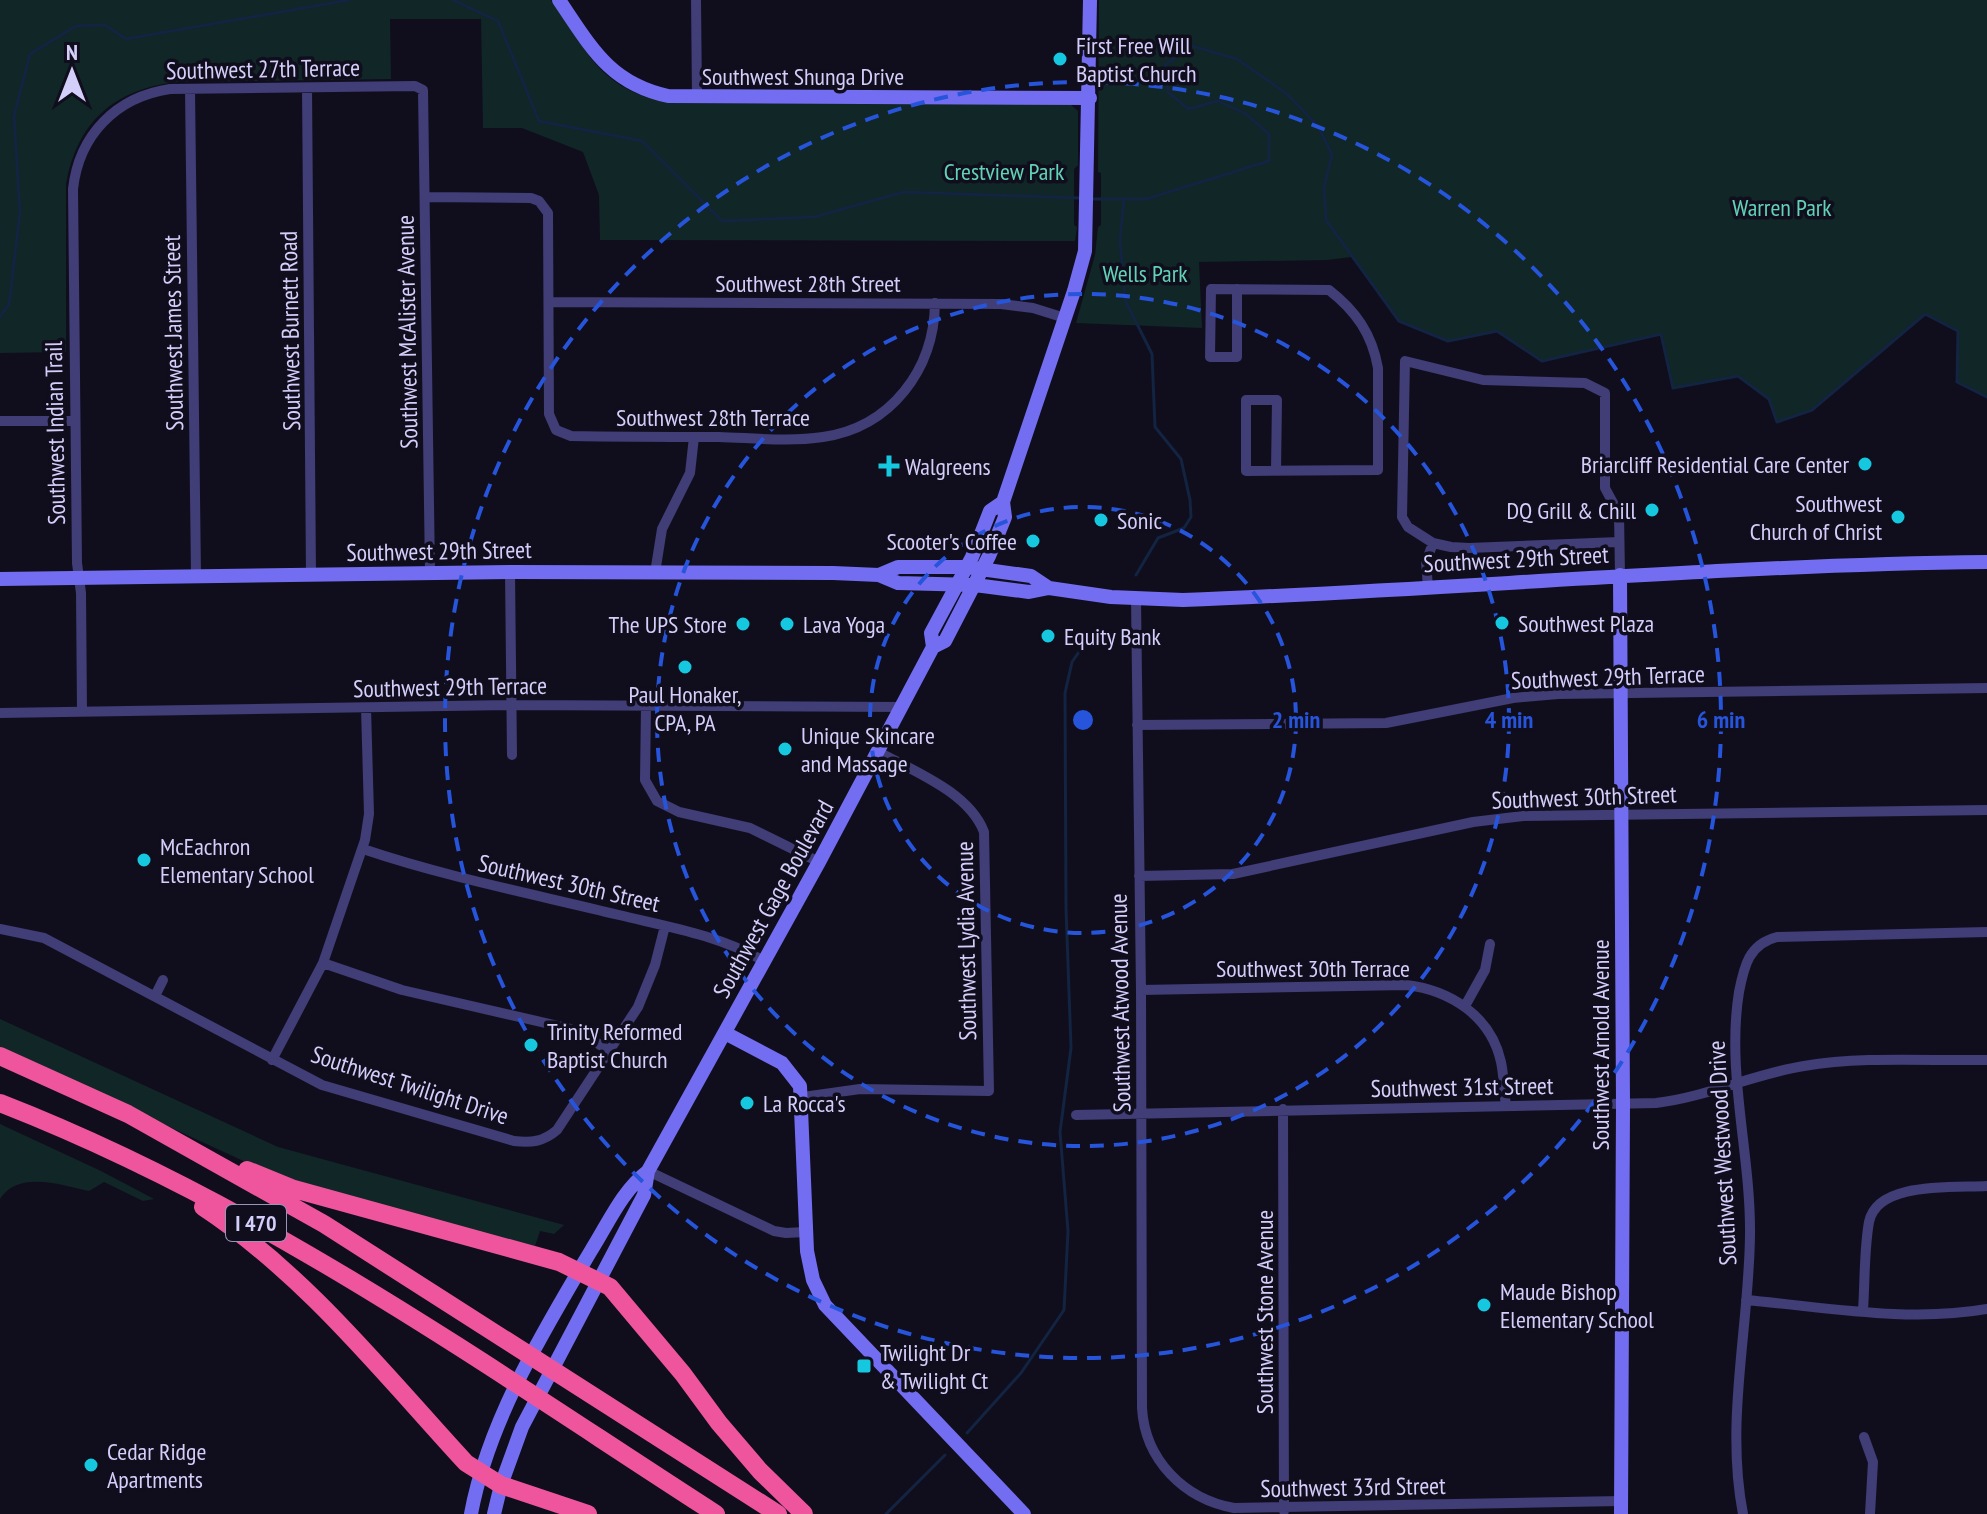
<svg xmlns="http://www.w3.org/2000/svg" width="1987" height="1514" font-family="'PT Sans Narrow',sans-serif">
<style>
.green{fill:#112626}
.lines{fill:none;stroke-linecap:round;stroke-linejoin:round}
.stream{stroke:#122441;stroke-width:3}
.street{stroke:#403d77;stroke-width:10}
.secondary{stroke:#736ef1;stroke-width:14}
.highway{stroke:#ee559c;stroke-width:18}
.ring{fill:none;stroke:#2654da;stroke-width:4;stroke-dasharray:14 10}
.poi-dot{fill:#16c8df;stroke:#100e1d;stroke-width:3}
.labels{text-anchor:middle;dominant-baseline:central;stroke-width:7;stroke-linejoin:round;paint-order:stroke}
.shield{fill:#100e1d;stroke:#9994b8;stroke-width:2}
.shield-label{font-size:22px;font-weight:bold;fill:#d4cefa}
.poi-label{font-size:24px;fill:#d4cefa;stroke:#100e1d;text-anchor:start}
.street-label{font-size:24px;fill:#d4cefa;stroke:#100e1d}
.park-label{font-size:24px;fill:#62d2b8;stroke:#100e1d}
.centre{fill:#2654da;stroke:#100e1d;stroke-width:4}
.ring-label{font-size:24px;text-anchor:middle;font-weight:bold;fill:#2654da;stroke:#100e1d;stroke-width:7;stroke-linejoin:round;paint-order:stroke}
</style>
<rect width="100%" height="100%" fill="#100e1d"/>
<path class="green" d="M 0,0 L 551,0 C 590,54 597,87 668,103 L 1070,104 L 1078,111 L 1078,165 L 1074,169 L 1074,225 L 1077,227 L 1075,241 L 600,240 L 599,195 L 583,152 L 522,128 L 483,128 L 481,19 L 390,19 L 391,79 L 177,82 C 114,89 77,122 66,184 L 66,352 L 0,353 Z
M 1099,0 L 1987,0 L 1987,397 L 1957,382 L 1958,331 L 1925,315 L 1812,410 L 1777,422 L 1769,399 L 1738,376 L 1673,388 L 1661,334 L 1542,361 L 1497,331 L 1448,341 L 1399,321 L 1351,257 L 1327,260 L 1199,262 L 1202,328 L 1076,323 L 1095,255 L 1098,227 L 1101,225 L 1101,173 L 1098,172 Z
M 0,1019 L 278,1147 L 564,1225 L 554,1234 L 540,1231 L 535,1246 L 334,1194 L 250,1164 L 0,1049 Z
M 0,1124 L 101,1171 L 154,1199 L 143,1201 L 104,1182 L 89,1191 C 62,1185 18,1170 0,1199 Z"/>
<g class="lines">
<path class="stream" d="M 453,0 L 498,21 L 539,121 L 642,141 L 722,221 L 814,217 L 904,192 L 1080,198
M 1091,199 L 1146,199 L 1269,161 L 1269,134 L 1246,114 L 1218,101 L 1188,109 L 1168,92 L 1165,65 L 1192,46 L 1237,59 L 1287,94 L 1317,125 L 1332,154 L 1324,188 L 1326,220 L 1399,321 L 1448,341 L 1497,331 L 1542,361 L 1661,334 L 1673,388 L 1738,376 L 1769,399 L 1777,422 L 1812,410 L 1925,314 L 1958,331 L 1957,382 L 1987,397
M 1124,199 L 1120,240 L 1125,300 L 1152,354 L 1155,427 L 1181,459 L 1190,500 L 1191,517 L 1184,528 L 1158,538 L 1136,575
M 0,317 L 9,304 L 20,213 L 14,116 L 30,54 L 76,26 L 105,25 L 126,39 L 349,0
M 967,1433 L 1021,1373 L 1064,1310 L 1068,1231 L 1060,1132 L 1071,1048 L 1066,908 L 1065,693 L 1072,662 L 1081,649
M 886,1514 L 945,1455"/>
<path class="street" d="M 696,0 L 697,98
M 307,88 L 311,575
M 190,89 L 196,576
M 426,197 L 531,198 L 539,201 L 548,213 L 549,414 L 556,430 L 571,436 C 620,437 669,437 719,437 C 753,438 790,442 823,437 C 891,427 934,370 935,303
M 1237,289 L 1237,357 L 1210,357 L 1211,289 L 1329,290 C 1356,311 1372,334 1378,368 L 1378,470 L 1246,471 L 1246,400 L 1277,400 L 1276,470
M 549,302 L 1001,304 L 1033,308 L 1065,318
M 0,421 L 75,421
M 1619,542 L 1469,548 L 1451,547 L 1433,543 L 1408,527 L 1402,517 L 1405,361 L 1483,380 L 1585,383 L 1605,393 L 1605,488 L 1619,514 L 1620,575
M 510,572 L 512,755
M 655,573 L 662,529 L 690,473 L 694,437
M 1428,587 L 1426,562 L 1433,543
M 1136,599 L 1141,990 L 1142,1408 C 1145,1460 1184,1499 1234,1508 L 1621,1501
M 646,706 L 645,780 L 657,801 L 679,812 L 750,828 L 819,862
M 82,712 L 81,593 L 77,563 L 73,189 C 79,135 116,97 170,89 L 415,86 L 423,90 L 430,573
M 0,713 L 512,705 L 901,707
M 1137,725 L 1386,723 L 1513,698 L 1558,694 L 1987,688
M 363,849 C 446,877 533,894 619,915 C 669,927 718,935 764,961
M 1139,876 L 1233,874 L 1473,822 L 1523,816 L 1987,810
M 0,929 L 44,938 L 322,1085 L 514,1141 C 531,1143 543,1142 557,1130 L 638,1007 L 655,965 L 665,926
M 323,963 L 402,990 L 567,1028 L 583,1034 L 608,1050
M 1141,990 L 1406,985 C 1450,990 1491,1016 1501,1062 C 1504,1076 1504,1092 1506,1106
M 155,996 L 163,980
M 1465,1006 L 1485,970 L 1490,944
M 272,1060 L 323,963 L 365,840 L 369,814 L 366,708
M 803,1097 L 860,1089 L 989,1091 L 984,832 C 969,792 913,771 877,751
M 1283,1109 L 1284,1511
M 1076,1115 L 1656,1103 C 1707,1097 1753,1074 1804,1066 C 1863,1056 1927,1061 1987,1060
M 648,1171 L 774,1231 L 786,1233 L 805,1232
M 1746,1300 C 1825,1307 1908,1323 1987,1309
M 1863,1310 C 1865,1282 1864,1250 1869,1222 C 1877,1181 1954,1188 1987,1186
M 1864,1437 L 1873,1462 L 1870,1514
M 1743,1514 C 1725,1421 1749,1329 1750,1235 C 1751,1154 1726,1072 1739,992 C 1744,966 1749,944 1777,937 L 1987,932"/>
<path class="secondary" d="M 559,0 C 591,47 609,83 668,96 L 1090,98
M 879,575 L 898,567 L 966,567 L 1031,576 L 1049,588
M 1620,575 L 1623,1105 L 1621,1514
M 0,579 L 510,572 L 833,573 L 879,575 L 898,583 L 975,585 L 1029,592 L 1049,588 L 1111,597 L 1183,600 C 1451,590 1719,565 1987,562
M 933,647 L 931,633 L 972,557 L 990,511 L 1003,502
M 725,1033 L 782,1063 L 800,1086 L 807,1251 L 813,1280 L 825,1305 L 1024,1514
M 471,1514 C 488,1421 544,1330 592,1249 C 609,1222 622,1191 648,1171
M 494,1514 L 501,1485 L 522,1427 L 644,1195 L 648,1171 L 819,862 L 933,647 L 945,641 L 989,556 L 1005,517 L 1003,502 L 1074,291 L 1085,251 L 1090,0"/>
<path class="highway" d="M 0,1056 L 128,1114 L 324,1224 L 778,1514
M 0,1103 C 260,1204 483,1364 716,1514
M 247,1170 L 294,1189 L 559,1262 L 610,1287 L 683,1374 L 719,1423 L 760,1471 L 804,1514
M 203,1207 C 306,1275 383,1373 466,1463 L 501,1485 L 588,1514"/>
</g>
<g class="ring">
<circle cx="1083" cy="720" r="213"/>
<circle cx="1083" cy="720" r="426"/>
<circle cx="1083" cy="720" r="638"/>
</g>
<g class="poi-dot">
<circle cx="1060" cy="59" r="8"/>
<circle cx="1865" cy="464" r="8"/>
<path d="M885 454h8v8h8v8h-8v8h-8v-8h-8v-8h8z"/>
<circle cx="1652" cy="510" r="8"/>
<circle cx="1898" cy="517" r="8"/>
<circle cx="1101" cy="520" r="8"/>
<circle cx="1033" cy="541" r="8"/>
<circle cx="1502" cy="623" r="8"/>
<circle cx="743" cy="624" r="8"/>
<circle cx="787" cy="624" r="8"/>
<circle cx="1048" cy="636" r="8"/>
<circle cx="685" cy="667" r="8"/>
<circle cx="785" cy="749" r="8"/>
<circle cx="144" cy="860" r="8"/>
<circle cx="531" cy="1045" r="8"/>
<circle cx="747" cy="1103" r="8"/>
<circle cx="1484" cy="1305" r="8"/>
<rect x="856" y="1358" width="16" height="16" rx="4"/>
<circle cx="91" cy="1465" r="8"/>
</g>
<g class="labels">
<rect class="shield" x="226" y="1205" width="60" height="36" rx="6"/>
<g class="shield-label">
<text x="256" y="1223">I 470</text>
</g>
<g class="poi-label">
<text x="1076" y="45">First Free Will<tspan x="1076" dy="28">Baptist Church</tspan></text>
<text x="1849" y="464" text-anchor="end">Briarcliff Residential Care Center</text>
<text x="905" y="466">Walgreens</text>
<text x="1882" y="503" text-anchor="end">Southwest<tspan x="1882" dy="28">Church of Christ</tspan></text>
<text x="1636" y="510" text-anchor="end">DQ Grill &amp; Chill</text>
<text x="1117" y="520">Sonic</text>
<text x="1017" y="541" text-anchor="end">Scooter's Coffee</text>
<text x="1518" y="623">Southwest Plaza</text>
<text x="727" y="624" text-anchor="end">The UPS Store</text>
<text x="803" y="624">Lava Yoga</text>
<text x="1064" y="636">Equity Bank</text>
<text x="685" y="694" text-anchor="middle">Paul Honaker,<tspan x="685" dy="28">CPA, PA</tspan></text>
<text x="801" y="735">Unique Skincare<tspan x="801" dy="28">and Massage</tspan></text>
<text x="160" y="846">McEachron<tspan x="160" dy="28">Elementary School</tspan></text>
<text x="547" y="1031">Trinity Reformed<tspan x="547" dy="28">Baptist Church</tspan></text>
<text x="763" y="1103">La Rocca's</text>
<text x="1500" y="1291">Maude Bishop<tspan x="1500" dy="28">Elementary School</tspan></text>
<text x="880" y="1352">Twilight Dr<tspan x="880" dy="28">&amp; Twilight Ct</tspan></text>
<text x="107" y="1451">Cedar Ridge<tspan x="107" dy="28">Apartments</tspan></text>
</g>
<g class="street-label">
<text transform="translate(263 69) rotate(-1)">Southwest 27th Terrace</text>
<text x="803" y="76">Southwest Shunga Drive</text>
<text x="808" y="283">Southwest 28th Street</text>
<text transform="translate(290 331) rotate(-91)">Southwest Burnett Road</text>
<text transform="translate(407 332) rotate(-91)">Southwest McAlister Avenue</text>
<text transform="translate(173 333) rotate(-91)">Southwest James Street</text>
<text x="713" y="417">Southwest 28th Terrace</text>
<text transform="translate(55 433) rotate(-91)">Southwest Indian Trail</text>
<text transform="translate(439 551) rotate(-1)">Southwest 29th Street</text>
<text transform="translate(1516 559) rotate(-3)">Southwest 29th Street</text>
<text transform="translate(1608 677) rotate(-2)">Southwest 29th Terrace</text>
<text transform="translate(450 687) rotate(-1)">Southwest 29th Terrace</text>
<text transform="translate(1584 797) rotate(-2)">Southwest 30th Street</text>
<text transform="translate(569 883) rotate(13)">Southwest 30th Street</text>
<text transform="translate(773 899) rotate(-61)">Southwest Gage Boulevard</text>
<text transform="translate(966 941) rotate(-91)">Southwest Lydia Avenue</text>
<text x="1313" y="968">Southwest 30th Terrace</text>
<text transform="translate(1120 1003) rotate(-91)">Southwest Atwood Avenue</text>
<text transform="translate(1600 1045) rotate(-90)">Southwest Arnold Avenue</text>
<text transform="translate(410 1085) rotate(18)">Southwest Twilight Drive</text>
<text transform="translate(1462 1087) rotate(-1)">Southwest 31st Street</text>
<text transform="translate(1722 1153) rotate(-93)">Southwest Westwood Drive</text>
<text transform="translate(1264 1312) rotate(-90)">Southwest Stone Avenue</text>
<text transform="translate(1353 1487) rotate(-1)">Southwest 33rd Street</text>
</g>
<g class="park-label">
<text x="1004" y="171">Crestview Park</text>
<text x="1782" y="207">Warren Park</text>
<text x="1145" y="273">Wells Park</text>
</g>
</g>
<circle cx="1083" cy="720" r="12" class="centre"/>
<g class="ring-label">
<text x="1296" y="728">2 min</text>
<text x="1509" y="728">4 min</text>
<text x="1721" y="728">6 min</text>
</g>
<g transform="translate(72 72)" stroke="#100e1d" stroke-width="6" paint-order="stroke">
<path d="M0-6L14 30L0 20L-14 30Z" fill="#d4cefa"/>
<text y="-12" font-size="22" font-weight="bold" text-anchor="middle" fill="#d4cefa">N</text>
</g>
</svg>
